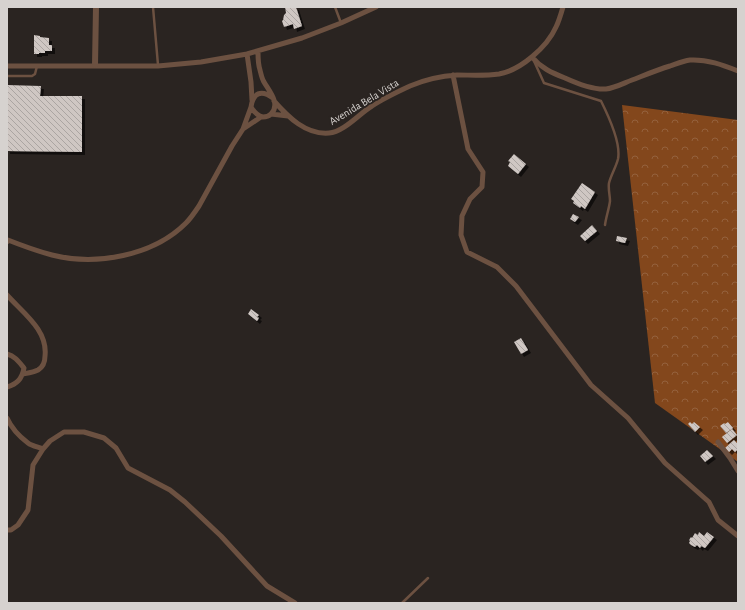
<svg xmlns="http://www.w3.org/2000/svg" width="745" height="610" font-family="'Alegreya Sans',sans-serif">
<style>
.forest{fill:url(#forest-crowns)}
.building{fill:url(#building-back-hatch);filter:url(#shadow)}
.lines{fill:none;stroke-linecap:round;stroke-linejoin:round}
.service{stroke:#6c5141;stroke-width:2.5}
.minor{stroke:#6c5141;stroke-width:5}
.tertiary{stroke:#6c5141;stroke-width:6}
.labels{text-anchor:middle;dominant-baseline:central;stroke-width:4;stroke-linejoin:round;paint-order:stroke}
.street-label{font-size:11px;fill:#d6d2cf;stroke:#2a2421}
</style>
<defs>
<pattern id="forest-crowns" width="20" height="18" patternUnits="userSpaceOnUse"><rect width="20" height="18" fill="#83471c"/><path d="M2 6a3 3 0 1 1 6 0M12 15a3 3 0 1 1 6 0" fill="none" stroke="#94613c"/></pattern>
<pattern id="building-back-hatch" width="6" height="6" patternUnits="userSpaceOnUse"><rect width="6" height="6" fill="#cfc7c3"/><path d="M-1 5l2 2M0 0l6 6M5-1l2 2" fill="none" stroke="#aba5a2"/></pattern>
<filter id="shadow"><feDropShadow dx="3" dy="3" stdDeviation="0" flood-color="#0009"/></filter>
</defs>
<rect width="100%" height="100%" fill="#2a2421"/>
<path class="forest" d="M 622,105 L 738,120 L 738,462 L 655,403 Z"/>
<path class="building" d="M 285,7 L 296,7 L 302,26 L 294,29 L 293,24 L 284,27 L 282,21 L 283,20 L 284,15 L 286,13 Z
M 34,35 L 40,36 L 40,37 L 49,38 L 49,45 L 52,45 L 52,51 L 45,51 L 45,53 L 39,53 L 39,54 L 34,54 Z
M 7,85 L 41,86 L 40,96 L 82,96 L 82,152 L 7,151 Z
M 514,154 L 526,164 L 518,174 L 508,166 L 510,162 L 508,161 Z
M 582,183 L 595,192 L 585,209 L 581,206 L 580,208 L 573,203 L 574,201 L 571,199 Z
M 573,214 L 579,217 L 575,222 L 570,219 Z
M 592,225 L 597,231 L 585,241 L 580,236 Z
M 617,236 L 627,238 L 625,243 L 616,241 Z
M 251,309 L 259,315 L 257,317 L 259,318 L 257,321 L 248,314 Z
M 521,338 L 528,350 L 521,354 L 514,342 Z
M 690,422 L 692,424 L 694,422 L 700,427 L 695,432 L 688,424 Z
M 728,422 L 733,428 L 726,433 L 720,426 L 724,423 L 725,424 Z
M 732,429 L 737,435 L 727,443 L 722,437 Z
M 734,440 L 738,444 L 738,449 L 735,452 L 732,449 L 729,452 L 725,448 Z
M 707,450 L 713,456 L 705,462 L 700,456 Z
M 699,532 L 704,536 L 707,532 L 714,537 L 705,548 L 701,546 L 700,548 L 697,545 L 695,547 L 691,545 L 689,543 L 690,541 L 689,540 L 691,537 L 692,538 L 695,533 L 698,535 Z"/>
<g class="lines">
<path class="service" d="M 153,7 L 158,65
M 335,7 L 341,23
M 534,61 L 544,83 L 601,101 C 608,115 621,144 618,159 C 616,167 611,175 609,183 C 608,189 610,195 610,201 C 609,209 606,217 605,225
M 7,76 L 32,76 L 35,74 L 37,66
M 402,603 L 428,578"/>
<path class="minor" d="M 258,52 C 258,58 258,64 260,70 C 261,74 262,79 264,82 C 269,91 281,104 271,114 C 269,116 266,117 263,117 C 257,116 254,112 251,107 C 253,93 261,89 273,98
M 247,54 L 251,82 L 252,100
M 532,57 C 541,68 552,73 565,78 C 576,83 594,90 606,89 C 615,88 624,83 632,80 C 645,75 657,70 670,66 C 676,64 683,61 690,60 C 707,59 723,65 738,71
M 7,66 L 158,66 L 201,62 L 247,54 L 302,38 L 341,23 L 376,7
M 453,75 L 468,149 L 483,172 L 482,187 L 470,199 L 462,216 L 461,235 L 467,252 L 497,267 L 516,286 L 591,385 L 628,418 L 665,463 L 709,502 L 718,520 L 738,536
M 274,101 C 288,117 306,135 329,133 C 344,132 360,113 372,106 C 384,98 397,92 410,86 C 424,80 441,76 457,75 C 471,75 485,76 499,74 C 521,70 547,47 556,27 C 559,21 561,14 563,7
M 271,114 L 288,116
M 243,129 L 261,117
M 7,242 L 8,240 C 23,246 37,251 52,255 C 96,266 153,256 186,223 C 191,218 195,212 199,206 L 232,146 L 243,129 L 251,107
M 7,295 C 23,313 48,330 45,356 C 45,361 43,367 38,370 C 34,372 28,373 23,374
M 7,354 C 15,356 19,362 24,368 C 22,379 17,384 7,387
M 7,418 C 11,427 20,437 28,443 C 32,446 38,447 43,449
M 718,442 L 730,458 L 738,471
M 7,530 L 11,530 L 18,525 L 28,510 L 33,465 L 43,449 L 50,441 L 64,432 L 84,432 L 104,438 L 116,448 L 128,468 L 170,490 L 185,502 L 221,536 L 267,586 L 295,603"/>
<path class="tertiary" d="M 95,65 L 96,7"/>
</g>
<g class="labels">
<g class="street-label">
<text transform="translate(364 102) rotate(-31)">Avenida Bela Vista</text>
</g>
</g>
<rect width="745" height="610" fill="none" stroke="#d6d2cf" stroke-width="16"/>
</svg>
